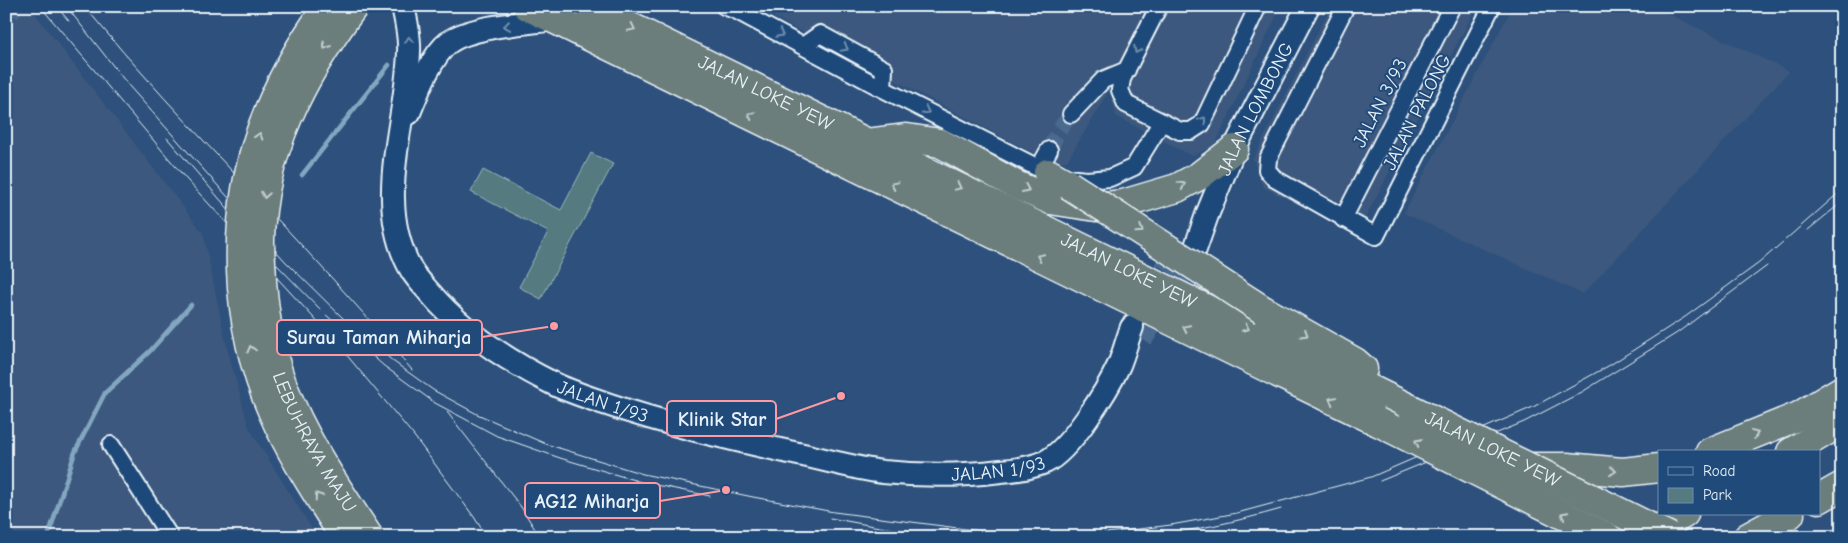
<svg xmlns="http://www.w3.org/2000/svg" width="1848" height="543" font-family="'Comic Neue',sans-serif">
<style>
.built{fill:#3d597e}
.green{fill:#557a80;stroke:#9eb6bc}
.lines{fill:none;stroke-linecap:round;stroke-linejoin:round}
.stream{stroke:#83a7c1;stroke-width:4.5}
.street-tunnel{stroke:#49698f;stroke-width:16;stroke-dasharray:16 8;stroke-linecap:butt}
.secondary-tunnel{stroke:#49698f;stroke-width:22;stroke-dasharray:22 11;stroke-linecap:butt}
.highway-tunnel{stroke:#49698f;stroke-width:28;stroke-dasharray:28 14;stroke-linecap:butt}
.street-casing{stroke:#e8f1f8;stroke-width:20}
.secondary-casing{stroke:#e8f1f8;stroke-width:26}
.highway-casing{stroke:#e8f1f8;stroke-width:31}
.street{stroke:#1f4a7a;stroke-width:16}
.secondary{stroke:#1f4a7a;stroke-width:22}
.highway{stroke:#6c7e7c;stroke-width:28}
.tram{stroke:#e8f1f8;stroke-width:1}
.highway-bridge-casing{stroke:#e8f1f8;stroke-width:31;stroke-linecap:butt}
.highway-bridge{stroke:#6c7e7c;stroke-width:28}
.oneway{stroke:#6f8dac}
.oneway2{stroke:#c3ced3}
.labels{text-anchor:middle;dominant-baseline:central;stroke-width:4;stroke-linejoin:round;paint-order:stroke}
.street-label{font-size:19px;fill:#e8f1f8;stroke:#1f4a7a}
.leader{fill:none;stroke:#ff9aa2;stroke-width:2}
.callout-dot{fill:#ff9aa2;stroke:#1f4a7a;stroke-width:2}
.callout{fill:#1f4a7a;stroke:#ff9aa2;stroke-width:2}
.callout-label{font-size:20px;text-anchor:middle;font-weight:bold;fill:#e8f1f8}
</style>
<rect width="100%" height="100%" fill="#2d517c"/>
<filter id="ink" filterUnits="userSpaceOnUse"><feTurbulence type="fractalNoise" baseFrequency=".02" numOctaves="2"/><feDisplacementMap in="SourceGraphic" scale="10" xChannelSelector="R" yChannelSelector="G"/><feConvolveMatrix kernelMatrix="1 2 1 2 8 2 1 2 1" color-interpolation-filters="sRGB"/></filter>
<g filter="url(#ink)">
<path class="built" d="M 6,6 L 29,6 L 203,233 L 227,348 L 249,428 L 317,537 L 6,537 Z
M 753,6 L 1281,6 L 1215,145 L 1192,156 L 1116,116 L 1110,89 L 1067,161 L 1049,161 Z
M 1331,6 L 1477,6 L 1357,233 L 1263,187 L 1253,159 Z
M 1513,6 L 1651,6 L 1789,71 L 1583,294 L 1404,213 Z"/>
<path class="green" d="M 591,153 L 613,164 L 541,299 L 519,287 L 548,232 L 471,192 L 483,170 L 561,210 Z"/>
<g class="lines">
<path class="stream" d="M 302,175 L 389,65
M 48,537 L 75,452 L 105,393 L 150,351 L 191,305"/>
<path class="street-tunnel" d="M 1049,150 L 1059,130 L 1071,114"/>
<path class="secondary-tunnel" d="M 1148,298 L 1177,247
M 1142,339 L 1193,255"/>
<path class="highway-tunnel" d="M 6,11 L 9,6"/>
<g class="street-casing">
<path id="street" d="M 724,6 L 737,11 L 883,89 L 1048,173 L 1066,178 L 1087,180 L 1110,178 L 1134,167 L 1161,123
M 1159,6 L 1122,79 L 1120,90 L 1126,104 L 1180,131 L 1191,131 L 1202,124 L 1258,6
M 1346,6 L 1268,159 L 1267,170 L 1275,179 L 1376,236 L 1492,6
M 803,46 L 820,34 L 884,69 L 883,89
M 1071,114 L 1103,80 L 1127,70
M 1039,168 L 1049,150
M 1343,219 L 1452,6
M 111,445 L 170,537"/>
</g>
<g class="secondary-casing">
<g id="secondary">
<path id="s1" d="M 403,6 C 406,21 410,36 409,51 C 407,123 372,203 412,271 C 417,279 424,286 430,293 C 463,332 506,360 552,383 C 568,391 587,397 604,403 C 665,424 727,438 789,452 C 820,458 852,468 883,472 C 923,476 961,476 1001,471 C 1016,470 1031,468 1045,462 C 1070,450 1107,391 1119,365 C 1124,353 1127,340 1132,327"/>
<path d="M 409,113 C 417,93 431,56 449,42 C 471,26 527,23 555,19"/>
<path id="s2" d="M 1193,255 L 1207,215 L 1234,149 L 1308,6"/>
</g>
</g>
<g class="highway-casing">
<g id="highway">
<path d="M 527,6 L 1376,421"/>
<path id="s3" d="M 588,6 L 1411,409"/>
<path d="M 867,143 L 907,138 L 940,143 L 1016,185 L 1050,200 L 1096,207 L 1123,204 L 1177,188 L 1199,176 L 1234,149"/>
<path d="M 1048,173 L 1069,185"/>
<path d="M 1263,310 L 1355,362 L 1363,369"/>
<path d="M 1710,452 L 1799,416 L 1842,390"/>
<path d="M 1791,452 L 1842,422"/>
<path d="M 1529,467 L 1567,467 L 1623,472 L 1659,468"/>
<path d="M 1819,499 L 1842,486"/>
<path d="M 1645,537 L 1684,514"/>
<path d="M 1748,537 L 1790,514"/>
</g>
</g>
<use href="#street" class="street"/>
<use href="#secondary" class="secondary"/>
<use href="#highway" class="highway"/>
<path class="tram" d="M 40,6 L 187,180 L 335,341 L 414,436 L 474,517 L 487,537
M 56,6 L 69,21
M 66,6 L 129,86 L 285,261 L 351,326 L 394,362 L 433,390 L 477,414 L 546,444 L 643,474 L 753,497 L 834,512 L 997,533 L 1047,535 L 1099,534 L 1171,525 L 1237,513 L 1371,477 L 1533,407 L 1610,365 L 1685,317 L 1759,263 L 1842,190
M 84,6 C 188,132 308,244 412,370
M 167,138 L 274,262 L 325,314 L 384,366 L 435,403 L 497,436 L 560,458 L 641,482 L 710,496
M 1808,230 L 1842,202
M 447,412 L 521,507 L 540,537
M 1380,481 L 1524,422 L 1582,392 L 1677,333 L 1767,266
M 830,518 L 879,527 L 963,537
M 1144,537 C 1191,531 1236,522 1281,509"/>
<g class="highway-bridge-casing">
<g id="highway-bridge">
<path d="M 328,6 C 301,43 279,82 263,125 C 230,215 234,325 273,413 C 292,457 319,496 344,537"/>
<path id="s4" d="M 354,6 C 303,75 261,153 260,241 C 260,255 262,269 262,282 C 265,317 270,353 283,386 C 304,440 337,488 369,537"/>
<path d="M 1069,185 L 1263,310"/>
<path id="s5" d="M 1411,409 L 1670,537"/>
<path d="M 1376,421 L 1607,537"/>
</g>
</g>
<use href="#highway-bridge" class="highway-bridge"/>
</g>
<defs><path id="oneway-chevron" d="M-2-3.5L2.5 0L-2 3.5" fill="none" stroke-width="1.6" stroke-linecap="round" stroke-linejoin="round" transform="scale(1.25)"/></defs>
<g class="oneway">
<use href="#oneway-chevron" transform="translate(507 26) rotate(172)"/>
<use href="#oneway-chevron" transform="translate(780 34) rotate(28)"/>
<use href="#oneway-chevron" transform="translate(409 40) rotate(-94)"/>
<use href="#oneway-chevron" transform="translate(845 48) rotate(28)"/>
<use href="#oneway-chevron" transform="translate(1137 50) rotate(117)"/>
<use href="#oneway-chevron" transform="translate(926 111) rotate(27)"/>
<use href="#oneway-chevron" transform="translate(1203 120) rotate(-56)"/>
</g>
<g class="oneway2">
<use href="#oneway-chevron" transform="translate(632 28) rotate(26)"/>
<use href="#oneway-chevron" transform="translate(326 46) rotate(122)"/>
<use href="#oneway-chevron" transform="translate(751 115) rotate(-154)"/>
<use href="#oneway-chevron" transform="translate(259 136) rotate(-73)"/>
<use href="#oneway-chevron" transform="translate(894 185) rotate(-154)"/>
<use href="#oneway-chevron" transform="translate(1182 185) rotate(-27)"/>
<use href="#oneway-chevron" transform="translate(958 187) rotate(26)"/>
<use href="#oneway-chevron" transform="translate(1026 189) rotate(24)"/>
<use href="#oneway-chevron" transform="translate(265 195) rotate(100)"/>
<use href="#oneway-chevron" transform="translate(1140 230) rotate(33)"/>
<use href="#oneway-chevron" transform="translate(1040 257) rotate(-154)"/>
<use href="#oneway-chevron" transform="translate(1186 328) rotate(-154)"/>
<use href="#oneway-chevron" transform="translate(1246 328) rotate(26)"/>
<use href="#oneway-chevron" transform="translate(1305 334) rotate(30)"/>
<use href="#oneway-chevron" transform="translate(251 349) rotate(-105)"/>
<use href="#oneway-chevron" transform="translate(1332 400) rotate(-154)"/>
<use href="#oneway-chevron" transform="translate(1755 434) rotate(-22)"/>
<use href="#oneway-chevron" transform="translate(1418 442) rotate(-153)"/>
<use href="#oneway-chevron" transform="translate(1613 471) rotate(5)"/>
<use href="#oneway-chevron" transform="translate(318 496) rotate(-123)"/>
<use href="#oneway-chevron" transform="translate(1564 515) rotate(-153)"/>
</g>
</g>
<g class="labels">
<g class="street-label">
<text stroke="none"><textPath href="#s3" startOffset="198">JALAN LOKE YEW</textPath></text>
<text transform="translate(1380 103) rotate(-63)">JALAN 3/93</text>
<text stroke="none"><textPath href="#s2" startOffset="159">JALAN LOMBONG</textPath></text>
<text transform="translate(1417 112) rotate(-63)">JALAN PALONG</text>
<text stroke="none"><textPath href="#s3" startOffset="602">JALAN LOKE YEW</textPath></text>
<text stroke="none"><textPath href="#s1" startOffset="505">JALAN 1/93</textPath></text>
<text stroke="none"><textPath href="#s4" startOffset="469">LEBUHRAYA MAJU</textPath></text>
<text stroke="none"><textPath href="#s5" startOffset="91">JALAN LOKE YEW</textPath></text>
<text stroke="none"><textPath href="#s1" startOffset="910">JALAN 1/93</textPath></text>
</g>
</g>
<path class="leader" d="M554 326L482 337M841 396L776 419M726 490L660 501"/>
<g class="callout-dot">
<circle cx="554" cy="326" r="5"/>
<circle cx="841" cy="396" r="5"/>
<circle cx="726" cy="490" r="5"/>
</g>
<g class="callout">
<rect x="277" y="320" width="205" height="35" rx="5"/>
<rect x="667" y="401" width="109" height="35" rx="5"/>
<rect x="525" y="483" width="135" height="35" rx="5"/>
</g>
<g class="callout-label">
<text x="379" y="344">Surau Taman Miharja</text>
<text x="722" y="426">Klinik Star</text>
<text x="592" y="508">AG12 Miharja</text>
</g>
<rect width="1848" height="543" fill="none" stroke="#1f4a7a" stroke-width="25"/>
<rect x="12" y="12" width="1823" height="518" fill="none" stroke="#e8f1f8" stroke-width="2" filter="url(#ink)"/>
<rect x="1658" y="450" width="162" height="65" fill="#1f4a7a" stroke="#6f8dac"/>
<rect x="1668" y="467" width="25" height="8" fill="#1f4a7a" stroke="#6f8dac"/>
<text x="1703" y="476" font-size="15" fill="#e8f1f8">Road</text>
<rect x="1668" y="488" width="25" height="15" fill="#557a80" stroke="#6f8dac"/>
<text x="1703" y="500" font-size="15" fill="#e8f1f8">Park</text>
</svg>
